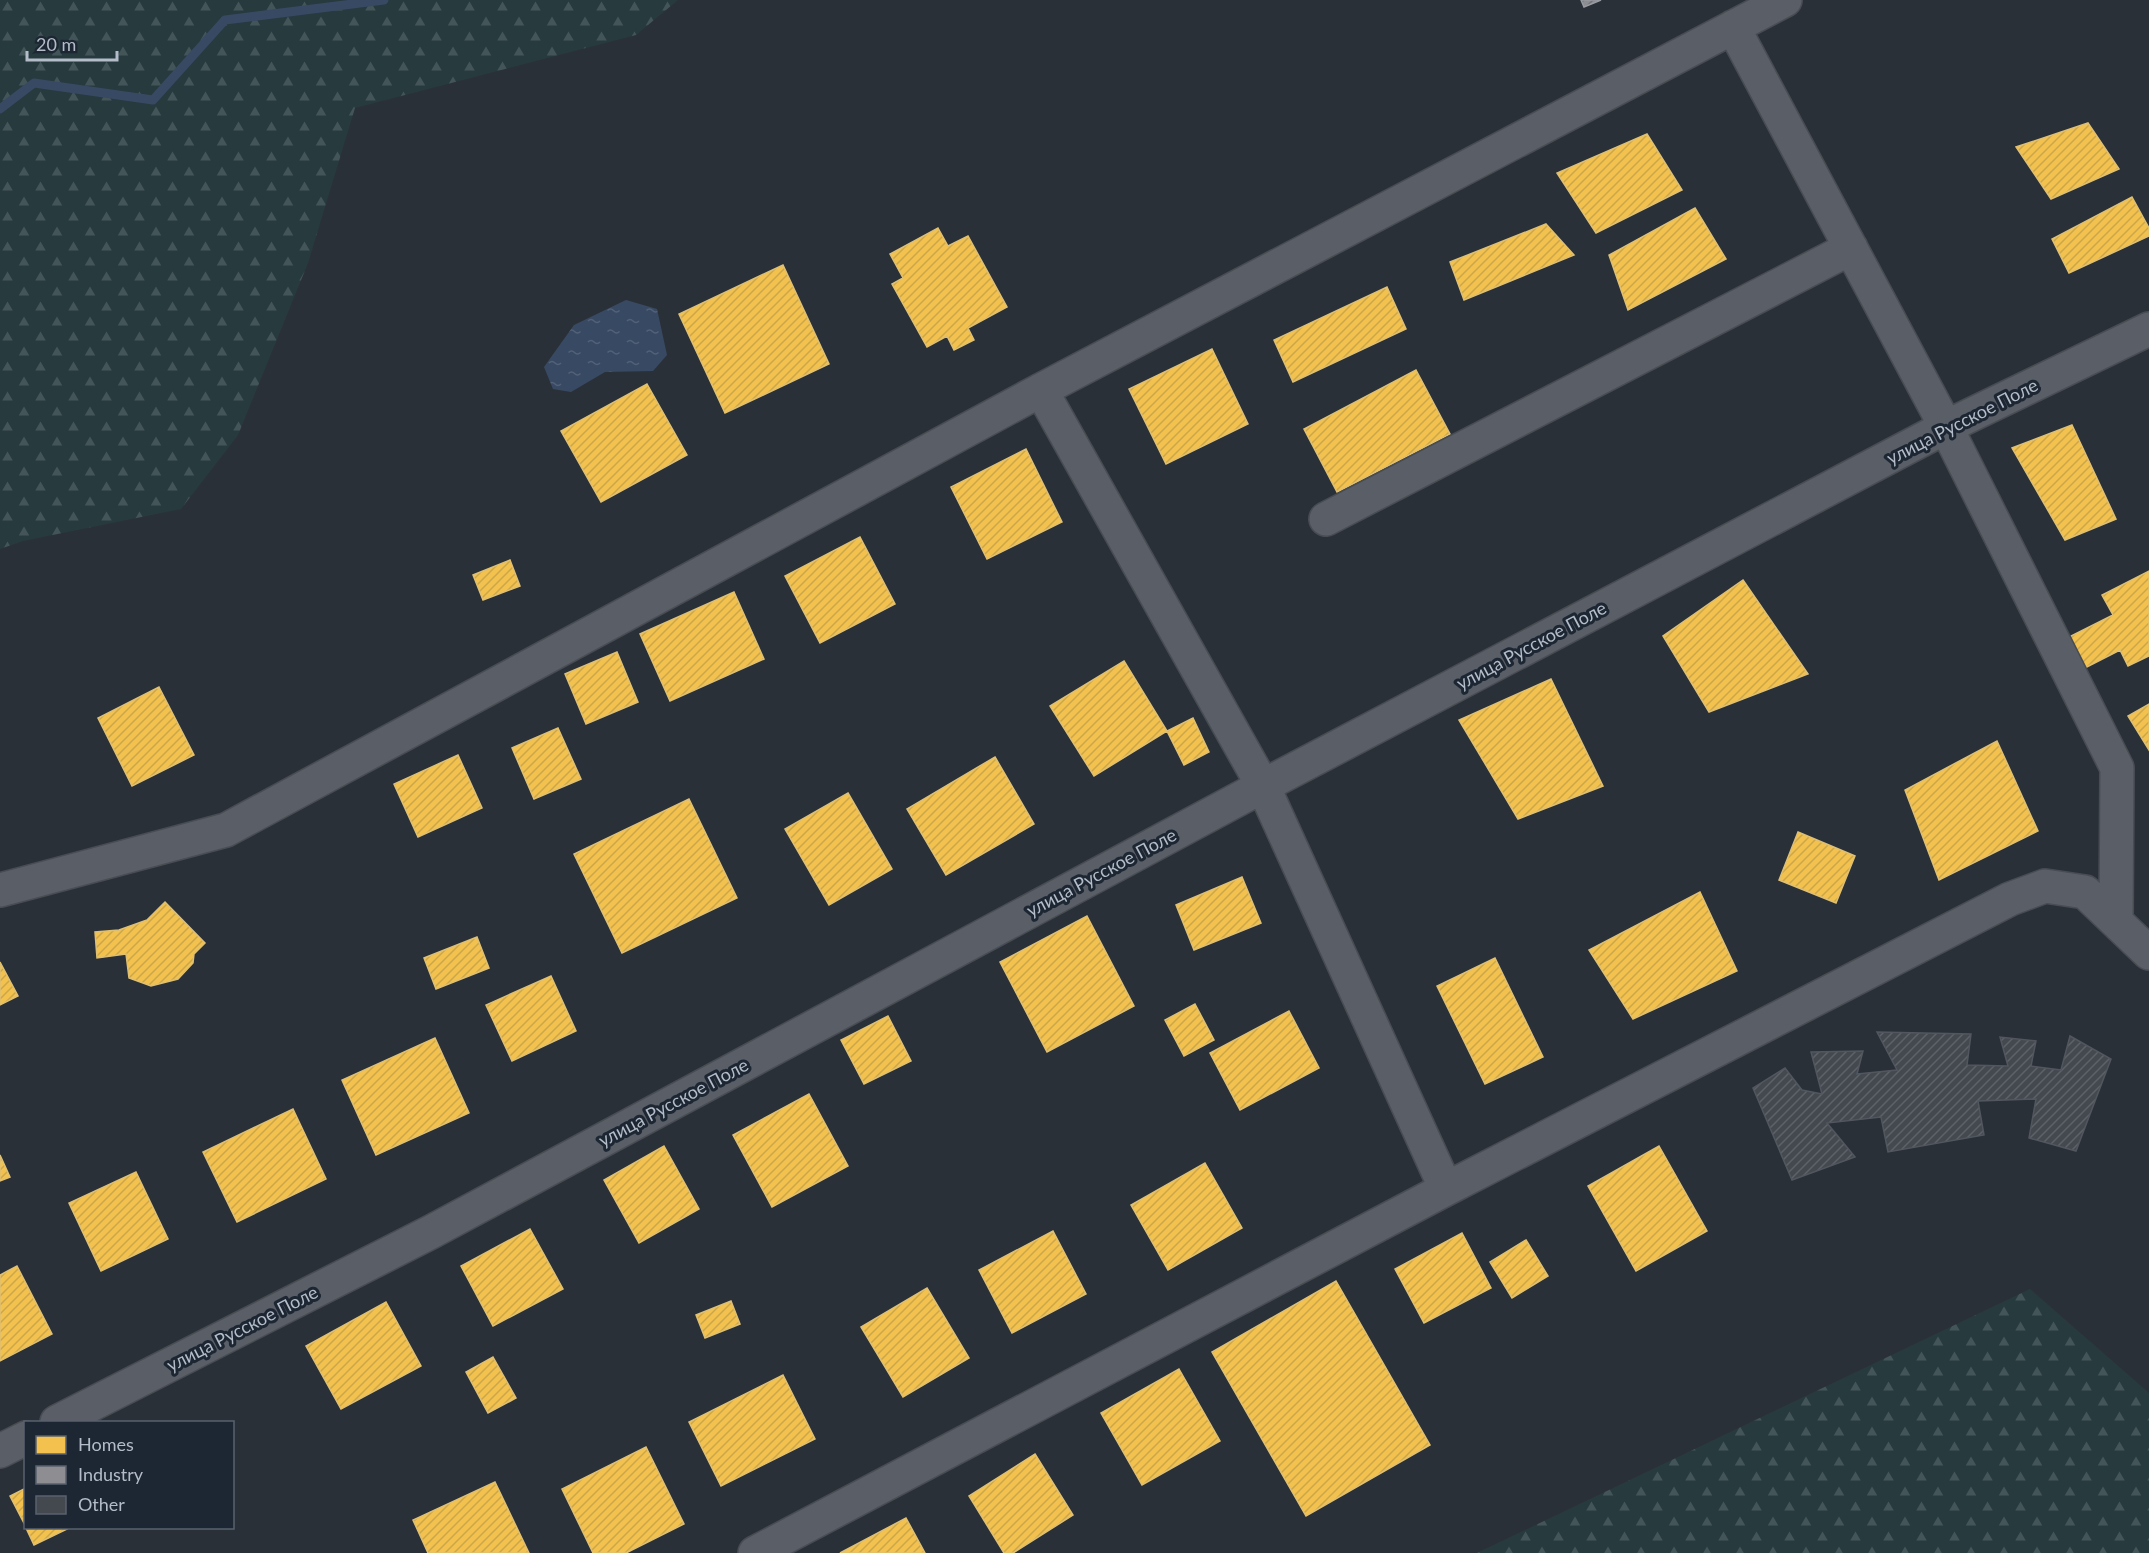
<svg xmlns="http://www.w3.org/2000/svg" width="2149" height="1553" font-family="Lato,sans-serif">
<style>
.forest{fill:url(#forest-firs)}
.water{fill:url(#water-ripples)}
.homes{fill:url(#homes-hatch);stroke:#dfc073;stroke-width:1.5}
.industry{fill:url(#industry-hatch);stroke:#999ba2;stroke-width:1.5}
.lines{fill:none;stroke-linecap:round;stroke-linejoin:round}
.stream{stroke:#384963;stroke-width:9}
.building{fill:url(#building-hatch);stroke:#52575f;stroke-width:1.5}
.minor-casing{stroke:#484c53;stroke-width:36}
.minor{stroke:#5a5e66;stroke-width:33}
.labels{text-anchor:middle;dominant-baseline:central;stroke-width:6;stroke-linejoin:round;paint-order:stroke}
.street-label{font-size:18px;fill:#b4bcc9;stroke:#1d2633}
</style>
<defs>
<pattern id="forest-firs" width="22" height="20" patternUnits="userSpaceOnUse" patternTransform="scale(1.5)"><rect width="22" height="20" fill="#273a3e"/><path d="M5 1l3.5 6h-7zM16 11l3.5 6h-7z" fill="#445559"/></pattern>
<pattern id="water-ripples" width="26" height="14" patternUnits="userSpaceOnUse" patternTransform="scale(1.5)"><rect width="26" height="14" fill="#384963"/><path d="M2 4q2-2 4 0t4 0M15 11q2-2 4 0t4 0" fill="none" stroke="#526178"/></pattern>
<pattern id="homes-hatch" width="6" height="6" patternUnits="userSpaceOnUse" patternTransform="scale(1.5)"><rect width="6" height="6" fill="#f2c14e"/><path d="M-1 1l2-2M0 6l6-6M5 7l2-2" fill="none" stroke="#cca64a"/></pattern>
<pattern id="industry-hatch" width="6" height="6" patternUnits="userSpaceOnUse" patternTransform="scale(1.5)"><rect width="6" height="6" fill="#8d8d92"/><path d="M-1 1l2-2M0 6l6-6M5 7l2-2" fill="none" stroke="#737478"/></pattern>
<pattern id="building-hatch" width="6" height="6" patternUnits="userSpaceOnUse" patternTransform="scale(1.5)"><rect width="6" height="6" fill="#444950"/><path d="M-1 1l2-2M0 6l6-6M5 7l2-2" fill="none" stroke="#5d6168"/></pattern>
</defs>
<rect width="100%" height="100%" fill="#2a3038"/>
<path class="forest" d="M 0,0 L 678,0 L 636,35 L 355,108 L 308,263 L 238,435 L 181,509 L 23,541 L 0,549 Z
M 2030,1289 L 2149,1393 L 2149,1553 L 1477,1553 Z"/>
<path class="water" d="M 626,300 L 657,309 L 667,355 L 653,371 L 605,372 L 571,392 L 553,389 L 544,367 L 574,325 Z"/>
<path class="homes" d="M 2088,123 L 2119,169 L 2051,199 L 2016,147 Z
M 1647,134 L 1682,190 L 1596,233 L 1557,173 Z
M 2132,197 L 2149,228 L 2149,236 L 2069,273 L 2052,239 Z
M 1695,208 L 1726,259 L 1628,310 L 1609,255 Z
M 1546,224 L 1574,255 L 1464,300 L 1450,262 Z
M 938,228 L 948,246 L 968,236 L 1007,307 L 968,328 L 974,340 L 954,350 L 947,336 L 927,347 L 892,284 L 903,278 L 890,254 Z
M 783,265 L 829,364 L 725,413 L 679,314 Z
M 1387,287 L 1406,329 L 1293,382 L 1274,340 Z
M 1212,349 L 1248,424 L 1166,464 L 1129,389 Z
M 1416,370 L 1450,434 L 1337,492 L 1304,429 Z
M 647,384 L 687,455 L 601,502 L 561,431 Z
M 2072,425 L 2116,519 L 2065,540 L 2012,448 Z
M 1026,449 L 1062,522 L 987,559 L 951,487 Z
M 860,537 L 895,604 L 820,643 L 785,576 Z
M 510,560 L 520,586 L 483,600 L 473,575 Z
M 2149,571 L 2149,656 L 2128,666 L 2120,650 L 2081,670 L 2065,639 L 2113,615 L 2102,595 Z
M 1743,580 L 1808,674 L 1709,712 L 1663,636 Z
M 734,592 L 764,659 L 670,701 L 640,634 Z
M 617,652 L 638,702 L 586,724 L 565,674 Z
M 1124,661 L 1167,731 L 1094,776 L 1050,706 Z
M 1551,679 L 1603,786 L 1518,819 L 1459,720 Z
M 159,687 L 194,755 L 132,786 L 98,718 Z
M 2149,704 L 2149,750 L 2128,716 Z
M 1193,718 L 1209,752 L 1184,765 L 1167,731 Z
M 558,728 L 581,779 L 534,799 L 512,748 Z
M 1997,741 L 2038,831 L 1939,880 L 1905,790 Z
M 458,755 L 482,808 L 418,837 L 394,784 Z
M 995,757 L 1034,824 L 946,875 L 907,809 Z
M 848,793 L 892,869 L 829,905 L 785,829 Z
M 689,799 L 737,898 L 622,953 L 574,854 Z
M 1798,832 L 1855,856 L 1836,903 L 1779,880 Z
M 1242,877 L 1261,923 L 1194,950 L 1176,905 Z
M 1700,892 L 1737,971 L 1633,1019 L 1589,950 Z
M 165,902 L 205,943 L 194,954 L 193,963 L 178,979 L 151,986 L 129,978 L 126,954 L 97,958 L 95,932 L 119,930 L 147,920 Z
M 1087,916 L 1134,1006 L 1047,1052 L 1000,962 Z
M 477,937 L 489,968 L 436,989 L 424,958 Z
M 1495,958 L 1543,1057 L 1485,1084 L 1437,986 Z
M 0,962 L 18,996 L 0,1005 Z
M 551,976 L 576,1031 L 512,1061 L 486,1005 Z
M 1195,1004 L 1214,1040 L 1184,1056 L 1165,1020 Z
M 1289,1011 L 1319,1068 L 1240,1110 L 1210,1053 Z
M 888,1016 L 911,1061 L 864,1084 L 841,1040 Z
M 435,1038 L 469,1113 L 376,1155 L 342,1080 Z
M 809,1094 L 848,1166 L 772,1207 L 733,1135 Z
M 293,1109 L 326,1179 L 237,1222 L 203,1152 Z
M 664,1146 L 699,1209 L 639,1243 L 604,1180 Z
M 1659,1146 L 1707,1231 L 1636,1271 L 1588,1186 Z
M 0,1155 L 10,1177 L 0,1181 Z
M 1205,1163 L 1242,1228 L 1168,1270 L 1131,1205 Z
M 136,1172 L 168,1239 L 101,1271 L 69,1203 Z
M 530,1229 L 563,1289 L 493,1326 L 461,1266 Z
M 1053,1231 L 1086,1294 L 1012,1333 L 979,1270 Z
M 1462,1233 L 1491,1288 L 1424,1323 L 1395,1269 Z
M 1526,1240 L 1548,1276 L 1512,1298 L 1490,1262 Z
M 17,1266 L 52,1334 L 0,1361 L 0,1275 Z
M 1336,1281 L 1430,1445 L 1306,1516 L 1212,1352 Z
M 927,1288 L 969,1358 L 903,1397 L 861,1327 Z
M 731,1301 L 740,1324 L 705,1338 L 696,1315 Z
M 386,1302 L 421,1366 L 341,1409 L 306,1346 Z
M 493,1357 L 516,1398 L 488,1413 L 466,1372 Z
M 1179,1369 L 1220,1441 L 1142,1485 L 1101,1413 Z
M 783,1375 L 815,1439 L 721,1486 L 689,1422 Z
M 646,1447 L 684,1524 L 626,1553 L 593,1553 L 562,1489 Z
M 1035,1454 L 1073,1515 L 1013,1553 L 1004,1553 L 969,1496 Z
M 495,1482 L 529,1553 L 428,1553 L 413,1520 Z
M 26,1488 L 26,1527 L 10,1496 Z
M 906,1518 L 925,1553 L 840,1553 Z
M 26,1528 L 69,1528 L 34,1545 Z"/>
<path class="industry" d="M 1581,0 L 1601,0 L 1584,7 Z"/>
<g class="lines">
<path class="stream" d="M 0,109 L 34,83 L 153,100 L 225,20 L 384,0"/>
</g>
<path class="building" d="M 1877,1032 L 1971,1034 L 1967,1065 L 2008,1066 L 2000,1037 L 2036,1041 L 2031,1066 L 2061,1070 L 2070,1036 L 2111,1059 L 2076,1151 L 2029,1138 L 2036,1099 L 1978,1101 L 1984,1135 L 1888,1152 L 1881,1117 L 1827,1123 L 1855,1157 L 1792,1180 L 1753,1088 L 1785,1068 L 1802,1090 L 1822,1094 L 1811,1052 L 1863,1051 L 1857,1074 L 1897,1070 Z"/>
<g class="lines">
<g class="minor-casing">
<path id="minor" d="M 1733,27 L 1946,427 L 2117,768 L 2116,921
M 1041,390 L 1263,786 L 1446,1189
M 1326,519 L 1851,248
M 0,890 L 226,830 L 1041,390 L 1785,0
M 57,1422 L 431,1232 L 1263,786 L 1946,427 L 2149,329
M 0,1451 L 26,1438
M 755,1553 L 1446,1189 L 2010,899 L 2045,886 L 2085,892 L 2149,953"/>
</g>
<use href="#minor" class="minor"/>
</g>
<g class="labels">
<g class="street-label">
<text transform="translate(1962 421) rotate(-27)">улица Русское Поле</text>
<text transform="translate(1531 645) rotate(-28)">улица Русское Поле</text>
<text transform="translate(1101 872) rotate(-28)">улица Русское Поле</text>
<text transform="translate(673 1102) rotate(-28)">улица Русское Поле</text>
<text transform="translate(242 1328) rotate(-27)">улица Русское Поле</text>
</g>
</g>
<rect x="24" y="1421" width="210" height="108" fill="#1d2633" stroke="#59626f" stroke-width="1.5"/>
<rect x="36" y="1436" width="30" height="18" fill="#f2c14e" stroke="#59626f" stroke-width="1.5"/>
<text x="78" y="1451" font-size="18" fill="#b4bcc9">Homes</text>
<rect x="36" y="1466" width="30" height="18" fill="#8d8d92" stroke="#59626f" stroke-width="1.5"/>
<text x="78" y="1481" font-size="18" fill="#b4bcc9">Industry</text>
<rect x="36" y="1496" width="30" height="18" fill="#444950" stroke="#59626f" stroke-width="1.5"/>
<text x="78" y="1511" font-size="18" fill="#b4bcc9">Other</text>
<path d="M27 51v9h90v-9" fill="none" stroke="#b4bcc9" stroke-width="3"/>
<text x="36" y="51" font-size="18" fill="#b4bcc9" stroke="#1d2633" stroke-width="4.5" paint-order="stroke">20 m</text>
</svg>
